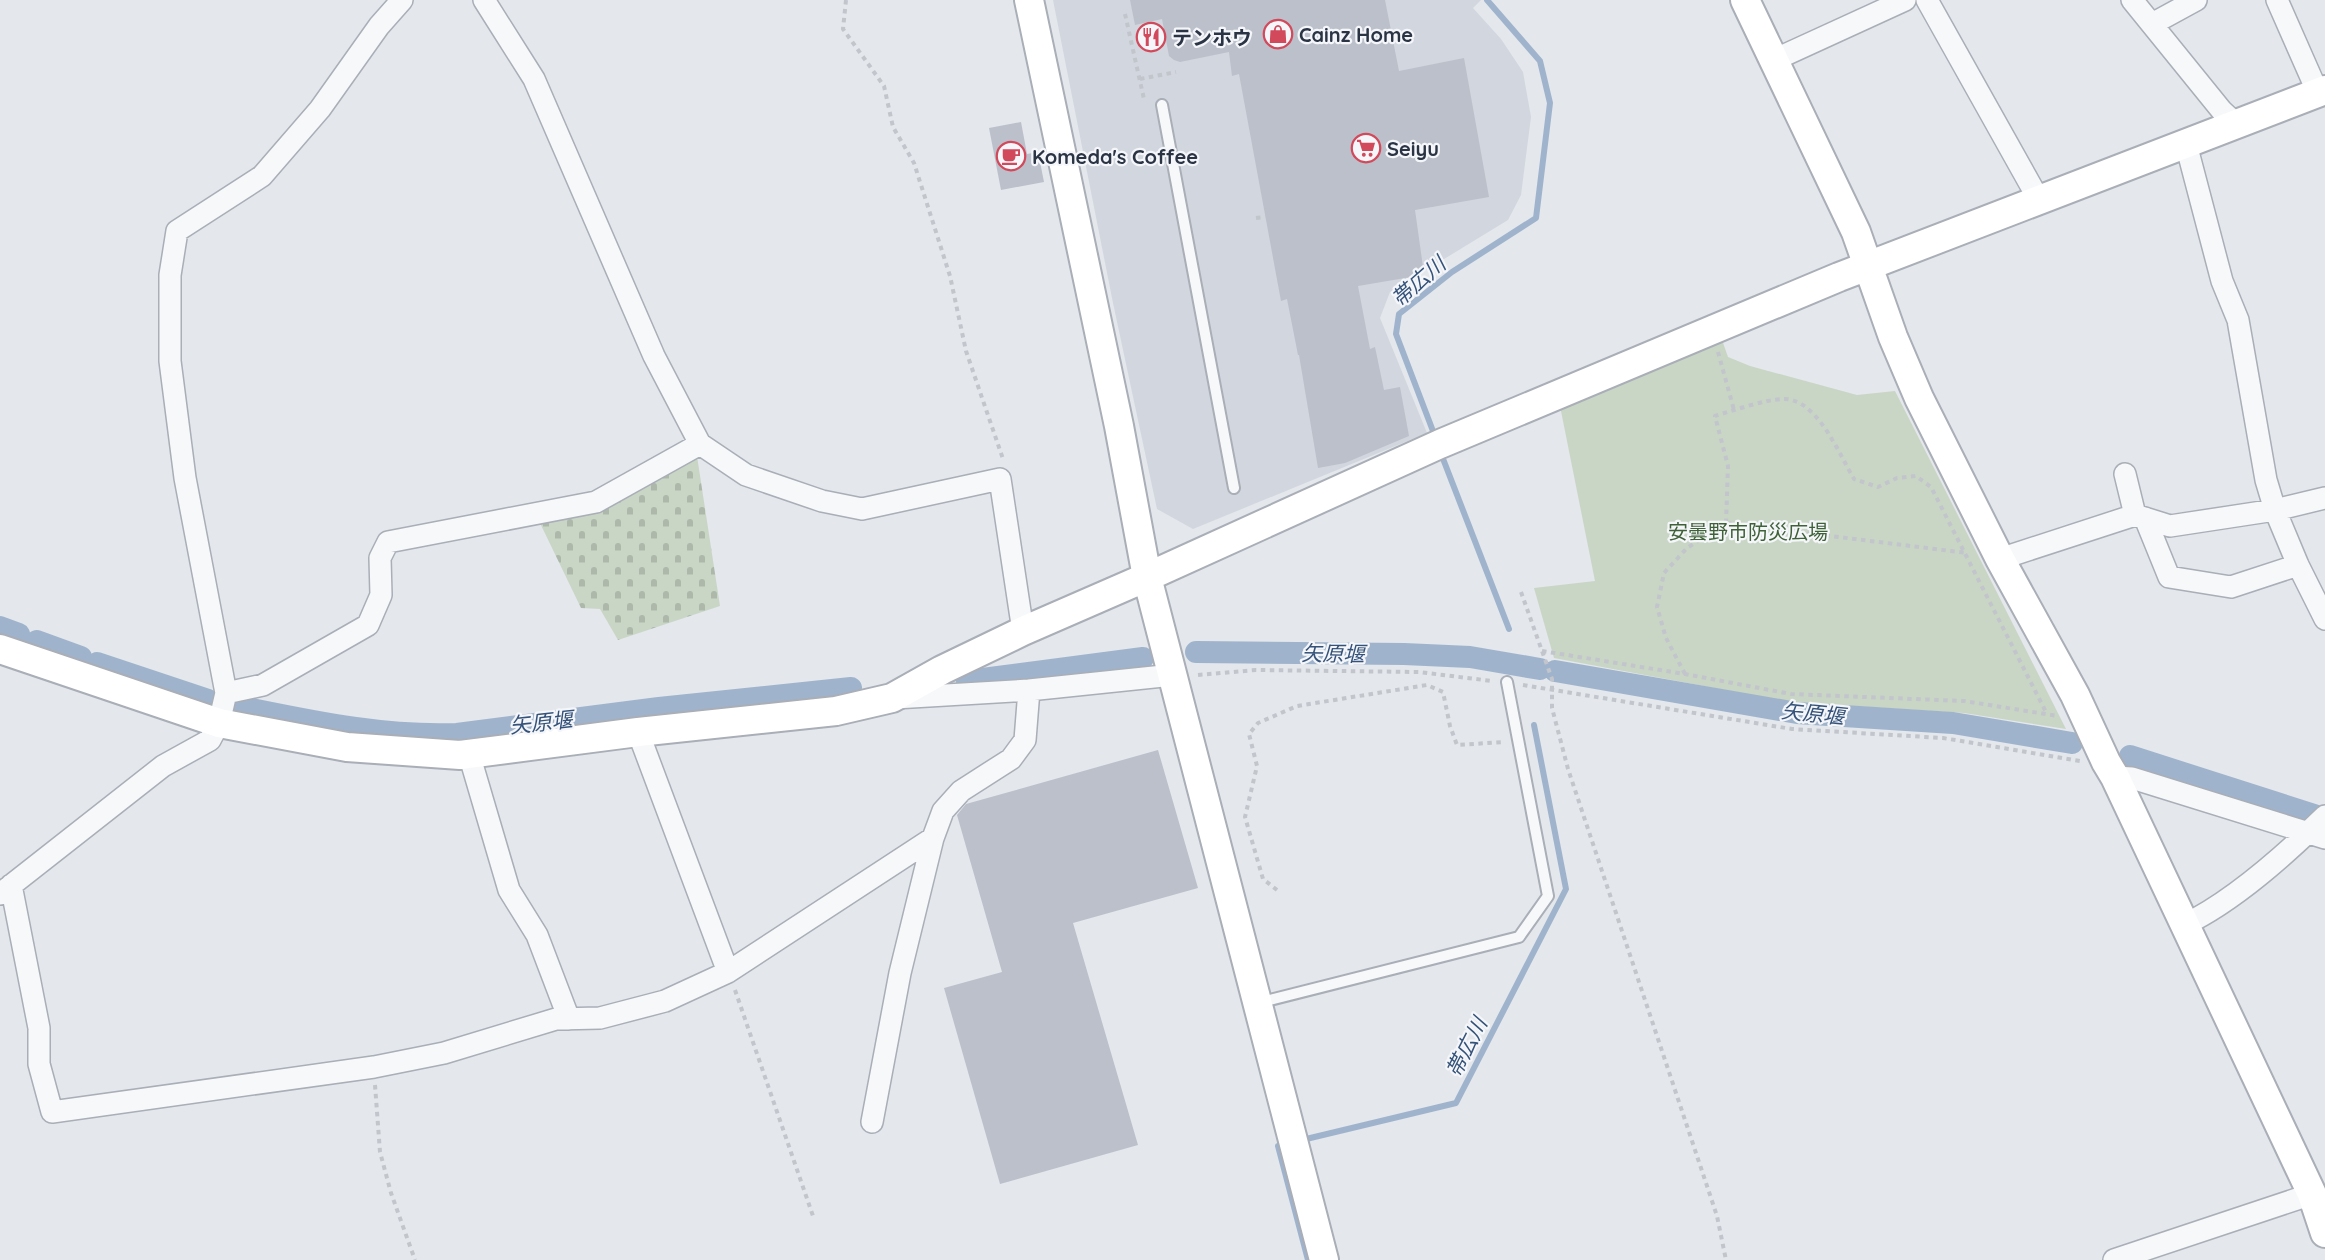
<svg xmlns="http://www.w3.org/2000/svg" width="2325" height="1260" font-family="Quicksand,'Noto Sans JP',sans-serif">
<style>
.built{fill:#d2d6de}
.cemetery{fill:url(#cemetery-stones)}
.park{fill:#c9d6c5}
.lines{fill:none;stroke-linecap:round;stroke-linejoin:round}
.stream{stroke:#9fb4cc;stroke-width:6}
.canal{stroke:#9fb4cc;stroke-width:22}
.building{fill:#bbc0ca}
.lane-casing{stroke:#a9aeb7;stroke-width:14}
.street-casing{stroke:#a9aeb7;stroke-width:24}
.secondary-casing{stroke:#a9aeb7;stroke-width:32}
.path{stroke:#c2c5cb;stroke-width:4;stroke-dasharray:4.5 4.5;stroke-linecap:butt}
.lane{stroke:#f7f8fa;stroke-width:10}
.street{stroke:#f7f8fa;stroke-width:21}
.secondary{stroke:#fff;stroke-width:28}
.labels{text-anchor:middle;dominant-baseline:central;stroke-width:4.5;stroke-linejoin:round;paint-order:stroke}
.poi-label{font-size:20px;font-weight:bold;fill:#2b3445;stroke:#f4f6f9;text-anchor:start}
.park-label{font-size:20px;fill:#3f6138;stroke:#f4f6f9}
.water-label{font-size:21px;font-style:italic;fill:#34527a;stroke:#f4f6f9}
</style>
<defs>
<pattern id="cemetery-stones" width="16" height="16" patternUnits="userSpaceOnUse" patternTransform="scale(1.5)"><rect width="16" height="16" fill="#c9d6c5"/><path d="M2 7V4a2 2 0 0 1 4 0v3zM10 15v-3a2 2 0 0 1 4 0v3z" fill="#adb8ab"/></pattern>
</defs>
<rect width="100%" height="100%" fill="#e4e7ec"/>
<path class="built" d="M 1053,0 L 1481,0 L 1473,8 L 1501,39 L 1523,72 L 1531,117 L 1521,195 L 1508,220 L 1390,292 L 1380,318 L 1427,433 L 1193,529 L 1157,509 L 1113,303 Z"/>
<path class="cemetery" d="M 697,456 L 720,606 L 618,640 L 600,609 L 581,608 L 539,521 Z"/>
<path class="park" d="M 1721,337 L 1728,357 L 1750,366 L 1857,395 L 1895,391 L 2066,729 L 1964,713 L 1789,702 L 1554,658 L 1534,588 L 1595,581 L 1560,406 Z"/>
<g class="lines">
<path class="stream" d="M 1436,439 L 1396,334 L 1399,314 L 1452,272 L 1536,218 L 1550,103 L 1540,61 L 1487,0
M 1440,451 L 1509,629
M 1302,1140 L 1456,1103 L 1566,889 L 1534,725
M 1286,1144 L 1278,1146 L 1308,1260"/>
<path class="canal" d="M 0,627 L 19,634
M 37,641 L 81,657
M 1196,652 L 1404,654 L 1470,657 L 1540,669
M 97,663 L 208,700
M 1555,671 L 1797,713 L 1953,723 L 2072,743
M 967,681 L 1143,658
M 232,705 C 307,720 380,737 457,734 L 659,708 L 851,688
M 2130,756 L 2314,815"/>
</g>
<path class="building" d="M 1130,0 L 1385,0 L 1399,71 L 1464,58 L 1489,197 L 1415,210 L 1423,267 L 1411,277 L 1358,286 L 1370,349 L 1375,347 L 1384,390 L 1400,387 L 1409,436 L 1345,463 L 1318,468 L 1299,355 L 1298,355 L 1287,299 L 1281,301 L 1239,74 L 1232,76 L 1229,52 L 1180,62 L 1174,60 L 1169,56 L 1162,19 L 1135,25 Z
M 1021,122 L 1027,154 L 1038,152 L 1044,182 L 1001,190 L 989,128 Z
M 1158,750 L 1198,888 L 1073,923 L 1138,1145 L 1000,1184 L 944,988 L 1002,972 L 957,815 L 966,804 Z"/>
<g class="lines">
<g class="lane-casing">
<path id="lane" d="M 1162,105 L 1234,488
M 1258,1003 L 1519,937 L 1548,896 L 1507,682"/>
</g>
<g class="street-casing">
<path id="street" d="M 484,0 L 534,79 L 654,356 L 700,444 L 746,475 L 822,501 L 862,509 L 1000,479 L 1023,631
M 1927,0 L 2039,200
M 2132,0 L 2222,111 L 2236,124
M 2277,0 L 2318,93
M 2152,24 L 2196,0
M 1774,60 L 1905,0
M 2186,144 L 2222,281 L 2238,320 L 2266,480 L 2275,510 L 2298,565 L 2325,619
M 2125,474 L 2135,515
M 2145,518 L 2169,577 L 2231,587 L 2298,565
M 2000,559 L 2135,515 L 2170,526 L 2275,510 L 2325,498
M 226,693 L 263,685 L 368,625 L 381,595 L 380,558 L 388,542 L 596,502 L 700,444
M 895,698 L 1029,690
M 638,732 L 728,972
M 469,754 L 509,890 L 537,935 L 569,1019
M 2115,777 L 2132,778 L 2325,838
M 11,885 L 39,1028 L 39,1064 L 52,1112 L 374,1067 L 444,1053 L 556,1019 L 600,1018 L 665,1001 L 728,972 L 933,838
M 0,894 L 163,766 L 210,740 L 219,723 L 226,693 L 185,478 L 170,361 L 170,275 L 177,231 L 262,176 L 320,109 L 379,26 L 402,0
M 2184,925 C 2234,901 2285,855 2325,816
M 872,1122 L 900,973 L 933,838 L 943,811 L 961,791 L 1011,759 L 1025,740 L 1029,690 L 1173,675
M 2114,1260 L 2312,1194"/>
</g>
<g class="secondary-casing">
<path id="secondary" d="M 1029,0 L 1119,426 L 1147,577 L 1324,1260
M 1745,0 L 1856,232 L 1893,337 L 1919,398 L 2000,559 L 2075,695 L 2106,762 L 2115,777 L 2312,1194 L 2325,1233
M 0,649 L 219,723 L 347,747 L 460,755 L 638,732 L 836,711 L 892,698 L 942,670 L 1023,631 L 1147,577 L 1440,444 L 1839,277 L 2325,90"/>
</g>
<path class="path" d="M 846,0 L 843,29 L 884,86 L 893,127 L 914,163 L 950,276 L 966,351 L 1003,459
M 1125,14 L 1144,99
M 1140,79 L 1176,72
M 1256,218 L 1265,217
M 1718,352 L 1734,410
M 1726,523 L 1728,466 L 1715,416 C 1731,411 1767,399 1783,399 C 1817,398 1839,454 1854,479 L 1878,487 L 1897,478 L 1916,476 L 1931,487 L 2047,714
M 1521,592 L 1552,679 L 1552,708 L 1568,769 L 1717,1216 L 1726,1260
M 1542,651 L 1685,674 L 1791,694 L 1964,701 L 2058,716
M 1685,674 L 1666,638 L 1657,607 L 1664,573 L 1687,548 L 1726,523 L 1967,553
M 1198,675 L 1256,670 L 1419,672 L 1492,681
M 1523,685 L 1792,729 L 1943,738 L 2080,761
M 1277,890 L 1263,879 L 1245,817 L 1257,766 L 1249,734 L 1258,723 L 1297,706 L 1427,685 L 1443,692 L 1450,726 L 1457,745 L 1504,742
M 735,990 L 814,1219
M 375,1085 L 380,1152 L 391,1193 L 415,1260"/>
<use href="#lane" class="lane"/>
<use href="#street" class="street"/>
<use href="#secondary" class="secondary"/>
</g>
<defs>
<g id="shop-ring" transform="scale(1.5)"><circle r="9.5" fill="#f4f6f9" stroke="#d1495b" stroke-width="1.5"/><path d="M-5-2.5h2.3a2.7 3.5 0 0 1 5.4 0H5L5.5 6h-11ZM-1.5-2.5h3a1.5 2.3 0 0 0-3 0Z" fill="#d1495b"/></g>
<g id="restaurant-ring" transform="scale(1.5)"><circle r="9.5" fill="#f4f6f9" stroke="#d1495b" stroke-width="1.5"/><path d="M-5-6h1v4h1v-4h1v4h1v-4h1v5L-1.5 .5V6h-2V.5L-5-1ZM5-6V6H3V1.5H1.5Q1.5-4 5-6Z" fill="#d1495b"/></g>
<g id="supermarket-ring" transform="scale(1.5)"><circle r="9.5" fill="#f4f6f9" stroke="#d1495b" stroke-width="1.5"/><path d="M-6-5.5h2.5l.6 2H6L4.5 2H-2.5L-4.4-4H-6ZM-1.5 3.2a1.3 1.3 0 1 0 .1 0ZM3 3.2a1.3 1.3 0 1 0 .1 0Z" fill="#d1495b"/></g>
<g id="cafe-ring" transform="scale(1.5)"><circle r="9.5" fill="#f4f6f9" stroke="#d1495b" stroke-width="1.5"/><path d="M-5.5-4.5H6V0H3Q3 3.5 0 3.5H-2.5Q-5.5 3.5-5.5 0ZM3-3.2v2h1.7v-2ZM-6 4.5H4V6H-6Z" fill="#d1495b"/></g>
</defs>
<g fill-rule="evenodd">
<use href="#shop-ring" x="1278" y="34"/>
<use href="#restaurant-ring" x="1151" y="37"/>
<use href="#supermarket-ring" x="1366" y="148"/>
<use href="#cafe-ring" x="1011" y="156"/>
</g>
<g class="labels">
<g class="poi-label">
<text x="1299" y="34">Cainz Home</text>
<text x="1172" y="37">テンホウ</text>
<text x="1387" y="148">Seiyu</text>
<text x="1032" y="156">Komeda's Coffee</text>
</g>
<g class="park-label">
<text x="1748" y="531">安曇野市防災広場</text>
</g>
<g class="water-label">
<text transform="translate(1418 281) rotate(-41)">帯広川</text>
<text transform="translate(1333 653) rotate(1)">矢原堰</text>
<text transform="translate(1813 713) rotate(6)">矢原堰</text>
<text transform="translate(541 722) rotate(-6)">矢原堰</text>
<text transform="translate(1466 1047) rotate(-63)">帯広川</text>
</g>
</g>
</svg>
